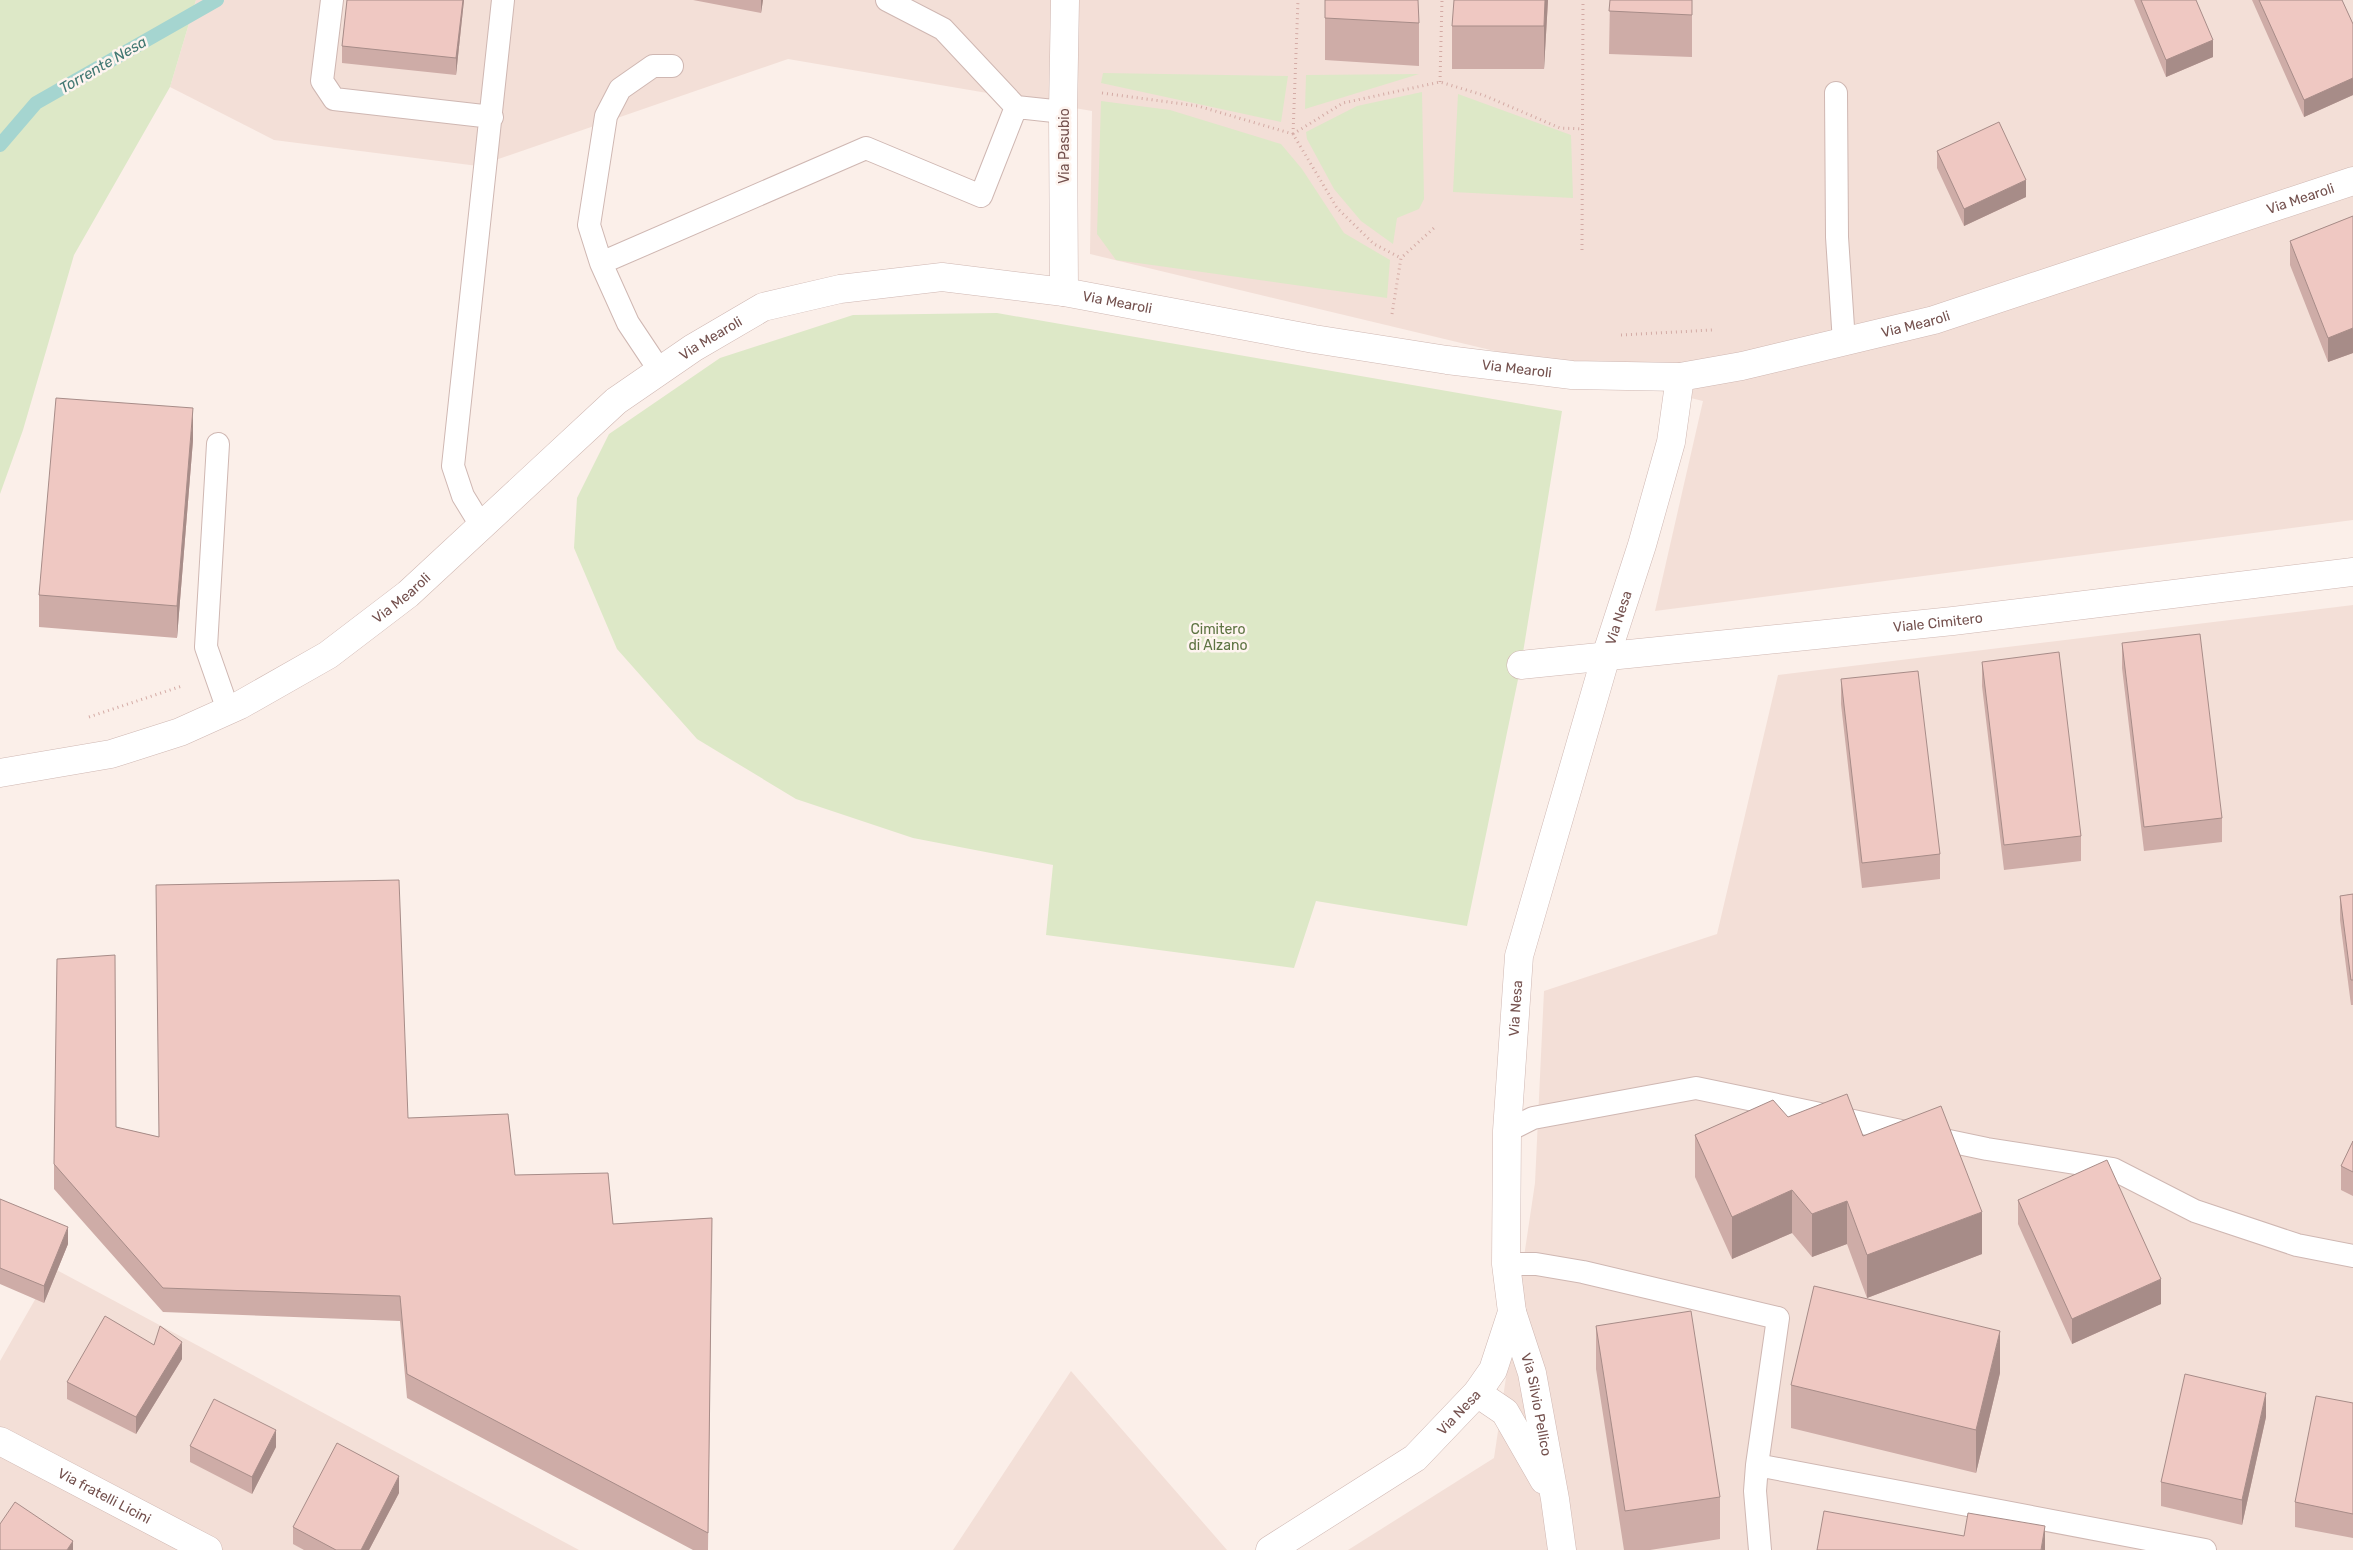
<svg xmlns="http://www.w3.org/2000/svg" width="2353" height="1550" font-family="Rubik,sans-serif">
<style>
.residential{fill:#f3dfd7}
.green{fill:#dde8c7}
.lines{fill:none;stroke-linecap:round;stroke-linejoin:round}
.stream{stroke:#a5d5d0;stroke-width:14}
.service-casing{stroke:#cfb7b2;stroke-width:24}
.pedestrian-casing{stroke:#cfb7b2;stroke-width:29}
.minor-casing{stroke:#cfb7b2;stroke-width:29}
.path{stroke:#d4aba5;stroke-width:3;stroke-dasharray:1 4;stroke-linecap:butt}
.service{stroke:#fff;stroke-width:22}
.pedestrian{stroke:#fff;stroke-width:28}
.minor{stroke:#fff;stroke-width:28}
.wall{fill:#ceaca7}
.shaded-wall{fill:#a78c88}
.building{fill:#efc8c2;stroke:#a78c88}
.labels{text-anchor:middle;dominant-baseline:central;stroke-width:5;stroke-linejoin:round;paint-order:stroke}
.street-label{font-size:14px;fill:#74514e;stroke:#fef4ef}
.park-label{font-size:14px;fill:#5e7443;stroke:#fef4ef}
.water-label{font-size:15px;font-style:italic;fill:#427873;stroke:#fef4ef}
</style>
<rect width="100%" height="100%" fill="#fbefe9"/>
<path class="residential" d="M 196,0 L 2353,0 L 2353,520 L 1655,611 L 1703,401 L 1090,254 L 1092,111 L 788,59 L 478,166 L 274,140 L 170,87 Z
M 2353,605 L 2353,1550 L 1348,1550 L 1494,1458 L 1535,1183 L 1544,991 L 1717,934 L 1778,675 Z
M 53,1268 L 579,1550 L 0,1550 L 0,1361 Z
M 1071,1371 L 1227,1550 L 1228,1550 L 953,1550 Z"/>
<path class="green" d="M 0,0 L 196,0 L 170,87 L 74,255 L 23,430 L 0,494 Z
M 1103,73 L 1288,76 L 1281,122 L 1101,83 Z
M 1419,74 L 1305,109 L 1306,75 Z
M 1422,92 L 1424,199 L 1419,209 L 1397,218 L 1393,244 L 1361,221 L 1334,189 L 1307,139 L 1306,132 L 1357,106 Z
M 1458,94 L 1571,135 L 1573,198 L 1453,192 Z
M 1101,101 L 1170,110 L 1281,144 L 1302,169 L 1344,233 L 1390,260 L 1387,298 L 1116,260 L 1097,234 Z
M 997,313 L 1562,411 L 1521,665 L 1467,926 L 1316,901 L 1294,968 L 1046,935 L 1053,865 L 913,838 L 796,799 L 697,739 L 617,649 L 574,548 L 577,498 L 609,434 L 720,358 L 853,315 Z"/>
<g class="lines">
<path class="stream" d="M 0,145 L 36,103 L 217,0"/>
<g class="service-casing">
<path id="service" d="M 332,0 L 322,81 L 334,99 L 492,117
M 887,0 L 943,29 L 1016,107
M 1836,93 L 1837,237 L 1844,342
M 601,263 L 589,225 L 606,116 L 620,89 L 653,66 L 672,66
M 660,371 L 628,323 L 601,263 L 866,148 L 981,196 L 1016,107 L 1063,112
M 218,444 L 206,647 L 228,710
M 482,527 L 463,496 L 453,466 L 503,0
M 1507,1131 L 1533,1118 L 1696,1088 L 1987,1149 L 2113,1169 L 2195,1211 L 2297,1245 L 2353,1256
M 1506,1264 L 1536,1264 L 1583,1272 L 1778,1318 L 1757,1465 L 2205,1550
M 1757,1465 L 1755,1491 L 1760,1550"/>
</g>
<g class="pedestrian-casing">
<g id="pedestrian">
<path id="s1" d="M 1521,665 L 1953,621 L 2353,572"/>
</g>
</g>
<g class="minor-casing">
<g id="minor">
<path d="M 1064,292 L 1063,112 L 1065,0"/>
<path id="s2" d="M 0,773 L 111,754 L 180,732 L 240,705 L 328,655 L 408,594 L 616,401 L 693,348 L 763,307 L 840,289 L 942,277 L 1064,292 L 1314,339 L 1447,360 L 1572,375 L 1680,377 L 1742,366 L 1934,320 L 2353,181"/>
<path id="s3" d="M 1512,1312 L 1532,1373 L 1555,1499 L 1562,1550"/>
<path d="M 1477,1393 L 1505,1412 L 1544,1480"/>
<path id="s4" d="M 0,1441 L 208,1550"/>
<path id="s5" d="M 1270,1550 L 1415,1458 L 1477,1393 L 1493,1370 L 1512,1312 L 1506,1264 L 1507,1131 L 1519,956 L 1606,656 L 1642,545 L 1671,442 L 1680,377"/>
</g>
</g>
<path class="path" d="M 1440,82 L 1442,0
M 1102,93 L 1198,106 L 1293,134 L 1337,208 L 1374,244 L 1401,258
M 1293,134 L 1343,103 L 1440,82 L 1483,95 L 1560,128 L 1583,129
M 1293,134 L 1298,0
M 1582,250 L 1583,0
M 1392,314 L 1401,258 L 1435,227
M 1621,335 L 1712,330
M 89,717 L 182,686"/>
<use href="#service" class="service"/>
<use href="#pedestrian" class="pedestrian"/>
<use href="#minor" class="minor"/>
</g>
<path class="wall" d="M 347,0 L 464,0 L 456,75 L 342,63 L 342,46 Z
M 693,0 L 763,0 L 761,13 Z
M 1325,0 L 1419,23 L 1419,66 L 1325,60 Z
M 1548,0 L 1544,69 L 1452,69 L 1452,26 Z
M 1610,0 L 1692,0 L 1692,57 L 1609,54 Z
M 2134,0 L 2196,0 L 2213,57 L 2166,77 Z
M 2252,0 L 2342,0 L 2353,24 L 2353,95 L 2304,117 Z
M 1937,151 L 2026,197 L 1964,226 L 1937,168 Z
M 2353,216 L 2353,353 L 2328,362 L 2290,265 L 2290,241 Z
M 193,440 L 177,638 L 39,627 L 39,595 Z
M 2122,643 L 2222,818 L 2222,842 L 2144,851 L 2122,668 Z
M 1982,662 L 2081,836 L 2081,861 L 2004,870 L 1982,686 Z
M 1841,679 L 1940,854 L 1940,879 L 1862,888 L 1841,704 Z
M 2353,894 L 2353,1005 L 2351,1005 L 2340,920 L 2340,896 Z
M 1788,1117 L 1863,1136 L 1982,1254 L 1867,1298 L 1847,1244 L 1812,1257 L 1792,1233 L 1732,1259 L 1695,1177 L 1695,1135 Z
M 408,1118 L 515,1175 L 613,1224 L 712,1218 L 708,1550 L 693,1550 L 407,1398 L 400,1321 L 163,1312 L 54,1189 L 54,1164 L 116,1127 L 159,1137 Z
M 2353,1141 L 2353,1196 L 2341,1190 L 2341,1166 Z
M 0,1199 L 68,1244 L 44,1303 L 0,1284 Z
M 2018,1200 L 2161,1304 L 2072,1344 L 2018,1224 Z
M 1596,1326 L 1720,1497 L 1720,1539 L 1650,1550 L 1624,1550 L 1596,1369 Z
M 182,1359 L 136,1434 L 67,1399 L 67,1382 Z
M 2000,1373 L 1976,1473 L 1791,1428 L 1791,1385 Z
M 2353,1403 L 2353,1538 L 2295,1527 L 2295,1502 Z
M 2266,1417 L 2242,1525 L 2161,1506 L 2161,1482 Z
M 190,1446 L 276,1447 L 252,1494 L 190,1462 Z
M 399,1493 L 369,1550 L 304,1550 L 293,1544 L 293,1527 Z"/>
<path class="shaded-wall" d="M 463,0 L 464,0 L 456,75 L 456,58 Z
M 761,0 L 763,0 L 761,13 Z
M 1545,0 L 1548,0 L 1544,69 L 1544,26 Z
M 2213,40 L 2213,57 L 2166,77 L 2166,60 Z
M 2353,78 L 2353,95 L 2304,117 L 2304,100 Z
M 2026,180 L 2026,197 L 1964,226 L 1964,209 Z
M 2353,328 L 2353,353 L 2328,362 L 2328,338 Z
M 193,408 L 193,440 L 177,638 L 177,606 Z
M 1792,1190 L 1792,1233 L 1732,1259 L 1732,1217 Z
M 1847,1201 L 1847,1244 L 1812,1257 L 1812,1214 Z
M 1982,1212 L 1982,1254 L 1867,1298 L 1867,1255 Z
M 68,1227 L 68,1244 L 44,1303 L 44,1286 Z
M 2161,1279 L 2161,1304 L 2072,1344 L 2072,1319 Z
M 2000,1331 L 2000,1373 L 1976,1473 L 1976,1430 Z
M 182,1342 L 182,1359 L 136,1434 L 136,1417 Z
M 2266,1393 L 2266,1417 L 2242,1525 L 2242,1500 Z
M 276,1430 L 276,1447 L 252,1494 L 252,1477 Z
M 399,1476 L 399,1493 L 369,1550 L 361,1550 Z
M 2045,1526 L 2045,1550 L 2041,1550 Z
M 73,1541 L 73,1550 L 67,1550 Z"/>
<path class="building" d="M 347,0 L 463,0 L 456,58 L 342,46 Z
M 1325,0 L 1418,0 L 1419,23 L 1325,18 Z
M 1454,0 L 1545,0 L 1544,26 L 1452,26 Z
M 1610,0 L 1692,0 L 1692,15 L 1609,11 Z
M 2141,0 L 2196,0 L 2213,40 L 2166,60 Z
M 2259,0 L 2342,0 L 2353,24 L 2353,78 L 2304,100 Z
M 1999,122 L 2026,180 L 1964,209 L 1937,151 Z
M 2353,216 L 2353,328 L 2328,338 L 2290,241 Z
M 56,398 L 193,408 L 177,606 L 39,595 Z
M 2200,634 L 2222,818 L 2144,827 L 2122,643 Z
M 2059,652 L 2081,836 L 2004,845 L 1982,662 Z
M 1918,671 L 1940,854 L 1862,863 L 1841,679 Z
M 399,880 L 408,1118 L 508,1114 L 515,1175 L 608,1173 L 613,1224 L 712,1218 L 708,1533 L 407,1374 L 400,1296 L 163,1288 L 54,1164 L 57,959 L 115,955 L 116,1127 L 159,1137 L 156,885 Z
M 2353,894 L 2353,980 L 2351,980 L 2340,896 Z
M 1847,1094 L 1863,1136 L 1941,1106 L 1982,1212 L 1867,1255 L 1847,1201 L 1812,1214 L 1792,1190 L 1732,1217 L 1695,1135 L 1773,1100 L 1788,1117 Z
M 2353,1141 L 2353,1172 L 2341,1166 Z
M 2107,1160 L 2161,1279 L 2072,1319 L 2018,1200 Z
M 0,1199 L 68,1227 L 44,1286 L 0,1268 Z
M 1814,1286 L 2000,1331 L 1976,1430 L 1791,1385 Z
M 1691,1311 L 1720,1497 L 1625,1511 L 1596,1326 Z
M 105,1316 L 154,1345 L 160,1326 L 182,1342 L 136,1417 L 67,1382 Z
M 2185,1374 L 2266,1393 L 2242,1500 L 2161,1482 Z
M 2316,1396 L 2353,1403 L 2353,1514 L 2295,1502 Z
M 214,1399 L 276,1430 L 252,1477 L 190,1446 Z
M 337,1443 L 399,1476 L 361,1550 L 336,1550 L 293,1527 Z
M 15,1502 L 73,1541 L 67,1550 L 0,1550 L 0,1524 Z
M 1824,1511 L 1964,1536 L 1968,1513 L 2045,1526 L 2041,1550 L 1817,1550 Z"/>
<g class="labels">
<g class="street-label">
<text transform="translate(1064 146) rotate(-90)">Via Pasubio</text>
<text stroke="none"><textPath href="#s2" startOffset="2485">Via Mearoli</textPath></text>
<text stroke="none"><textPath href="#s2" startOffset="1270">Via Mearoli</textPath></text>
<text stroke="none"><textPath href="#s2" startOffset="2080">Via Mearoli</textPath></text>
<text stroke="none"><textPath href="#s2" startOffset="850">Via Mearoli</textPath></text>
<text stroke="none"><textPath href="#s2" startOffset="1675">Via Mearoli</textPath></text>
<text stroke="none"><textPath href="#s2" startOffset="445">Via Mearoli</textPath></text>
<text stroke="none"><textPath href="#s5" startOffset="1060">Via Nesa</textPath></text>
<text stroke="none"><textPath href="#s1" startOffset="419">Viale Cimitero</textPath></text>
<text stroke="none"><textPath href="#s5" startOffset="655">Via Nesa</textPath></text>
<text stroke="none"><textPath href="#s3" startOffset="96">Via Silvio Pellico</textPath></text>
<text stroke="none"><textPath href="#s5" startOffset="235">Via Nesa</textPath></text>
<text stroke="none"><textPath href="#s4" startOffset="118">Via fratelli Licini</textPath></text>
</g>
<g class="park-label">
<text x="1218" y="629">Cimitero<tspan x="1218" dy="16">di Alzano</tspan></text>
</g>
<g class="water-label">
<text transform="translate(103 65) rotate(-30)">Torrente Nesa</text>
</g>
</g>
</svg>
